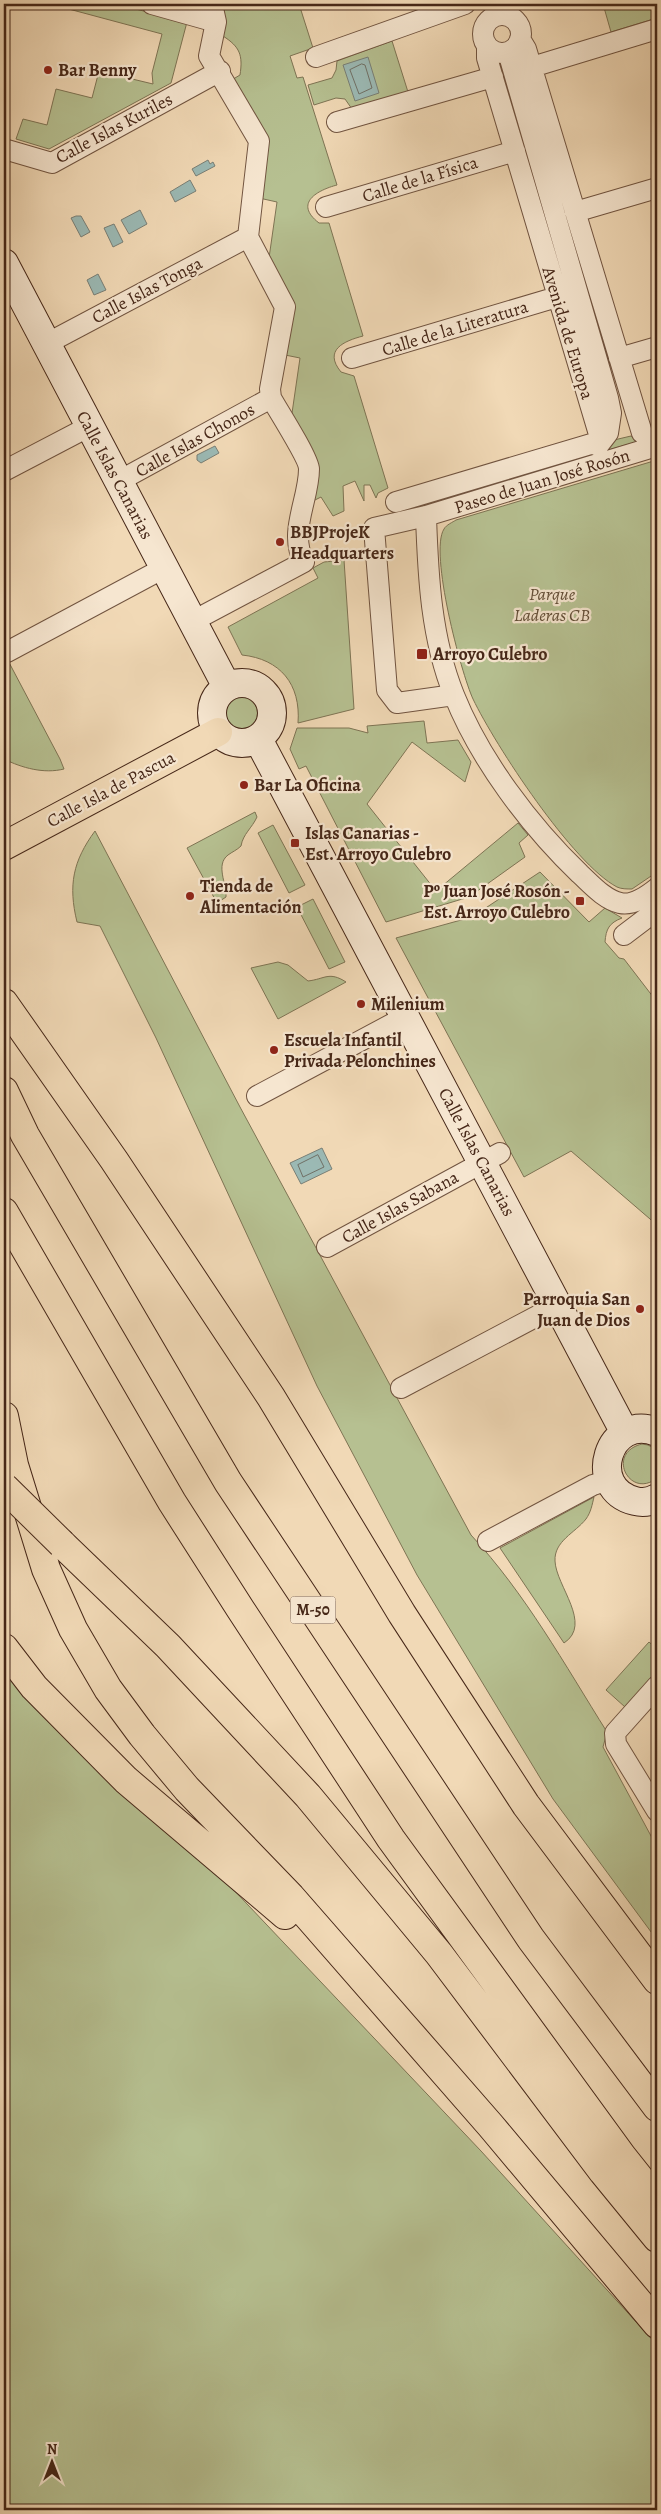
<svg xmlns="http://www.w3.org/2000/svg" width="661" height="2514" font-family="Alegreya,serif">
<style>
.green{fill:#b6c091;stroke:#7e7454}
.water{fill:#9bb9b4;stroke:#797f76}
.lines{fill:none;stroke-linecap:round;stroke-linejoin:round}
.shore{stroke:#707066;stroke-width:1}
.street-casing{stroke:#715440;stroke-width:22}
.secondary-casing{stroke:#462718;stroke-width:30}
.primary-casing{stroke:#462718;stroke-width:30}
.highway-casing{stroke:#462718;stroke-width:30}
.street{stroke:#f6e6d0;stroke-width:20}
.secondary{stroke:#f6e6d0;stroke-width:28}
.primary{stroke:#f1d9b6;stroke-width:28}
.highway{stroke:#f1d9b6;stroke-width:28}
.highway-bridge-casing{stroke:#462718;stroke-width:30;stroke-linecap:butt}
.highway-bridge{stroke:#f1d9b6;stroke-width:28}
.poi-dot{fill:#8f2418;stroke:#f6e6d0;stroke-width:2}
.labels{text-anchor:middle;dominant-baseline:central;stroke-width:4.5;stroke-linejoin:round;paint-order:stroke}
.shield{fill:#f6e6d0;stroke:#7b604f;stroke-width:1}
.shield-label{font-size:16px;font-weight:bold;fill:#462718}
.poi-label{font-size:18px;font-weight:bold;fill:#462718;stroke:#f6e6d0;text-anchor:start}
.street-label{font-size:18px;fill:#462718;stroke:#f6e6d0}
.park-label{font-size:18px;font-style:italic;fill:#624d36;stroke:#f6e6d0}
</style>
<rect width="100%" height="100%" fill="#f1d9b6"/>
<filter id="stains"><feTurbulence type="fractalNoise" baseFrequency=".004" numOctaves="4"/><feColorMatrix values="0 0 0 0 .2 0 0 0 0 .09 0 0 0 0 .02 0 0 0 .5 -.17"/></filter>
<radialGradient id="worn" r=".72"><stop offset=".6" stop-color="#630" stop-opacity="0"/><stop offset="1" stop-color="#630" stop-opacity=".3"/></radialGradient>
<path class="green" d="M 50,4 L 116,4 L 187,22 L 171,83 L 49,149 L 16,139 L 23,119 L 47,125 L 56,89 L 92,98 L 99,71 L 153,84 L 152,73 L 162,34 Z
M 219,4 L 264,4 L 274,8 L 299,4 L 313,48 L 290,56 L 297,78 L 303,77 L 337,185 C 318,190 293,203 319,223 L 329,223 L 363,336 C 344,341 323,350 341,372 L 354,376 L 388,488 L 378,493 L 376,498 L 370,485 L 364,485 L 364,501 L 355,481 L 343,486 L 344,511 L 333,516 L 321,497 L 311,502 L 315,465 L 291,420 L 300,358 L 285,355 L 269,258 L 277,202 L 259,198 L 264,152 L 230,81 L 240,75 C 243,55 240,47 223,36 Z
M 603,4 L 657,4 L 657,18 L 611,32 Z
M 392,41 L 408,92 L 352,109 L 345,99 L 336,98 L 314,105 L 308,85 L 332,78 L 336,70 L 337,61 Z
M 631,436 L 640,441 L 608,450 L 614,440 Z
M 657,460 L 657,872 L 632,889 C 627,889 621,889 617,887 C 573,864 495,745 473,699 C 461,673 429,552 444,529 C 446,525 453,522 456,520 Z
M 344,560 L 354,709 L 298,723 C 301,684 280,659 242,655 L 228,627 L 318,578 L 313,568 L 324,562 Z
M 4,653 L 60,759 L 64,769 C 44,774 22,768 4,759 Z
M220 712a21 21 0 1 1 42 0a21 21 0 1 1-42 0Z
M 424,721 L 427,743 L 458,740 L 471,762 L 465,782 L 412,742 L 367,804 L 436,891 L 518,823 L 528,835 L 519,843 L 525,857 L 469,897 L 386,922 L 306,766 L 299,769 L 290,749 L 297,728 L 349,728 L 368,733 L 367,726 Z
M 255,812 L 257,817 C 252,828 243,834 241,846 C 237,850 232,852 228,855 C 215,865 227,884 226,897 L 217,903 L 187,848 Z
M 273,825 L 305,885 L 289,893 L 258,833 Z
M 95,831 L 240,1107 L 471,1535 C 525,1593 565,1665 607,1732 L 603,1747 L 657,1847 L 657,1940 L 553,1799 L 417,1575 L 317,1386 L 156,1038 L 100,926 L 77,922 C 68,885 73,861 95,831 Z
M 540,872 L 589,922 L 605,908 L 622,918 C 609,923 606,929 605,942 L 619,958 L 624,959 L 657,1002 L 657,1225 L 571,1151 L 524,1177 L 396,938 L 472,917 Z
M 313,899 L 345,962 L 329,969 L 297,907 Z
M 278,962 L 288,965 L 308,981 C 325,979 329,971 346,982 L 278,1019 L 251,968 Z
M 642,1444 L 648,1445 L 657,1450 L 657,1478 C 630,1500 605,1453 642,1444 Z
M 594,1497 C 592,1505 591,1512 586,1519 C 575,1533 554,1541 555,1561 C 556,1586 593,1624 564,1643 L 500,1548 Z
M 649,1642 L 657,1649 L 657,1672 L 625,1707 L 606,1690 Z
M 4,1663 L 230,1886 L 481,2151 L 657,2345 L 657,2510 L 4,2510 Z"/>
<path class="water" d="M 368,57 L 379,93 L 355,101 L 343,65 Z
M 208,160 L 210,164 L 213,162 L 215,166 L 196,176 L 192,169 Z
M 190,180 L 196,191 L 175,202 L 170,192 Z
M 140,210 L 147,224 L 129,234 L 121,220 Z
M 76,216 L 81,216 L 90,232 L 81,237 L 71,218 Z
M 114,224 L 123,242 L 113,247 L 104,228 Z
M 98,274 L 106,290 L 94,295 L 87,280 Z
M 215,446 L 219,453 L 201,463 L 197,460 L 197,455 Z
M 322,1148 L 332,1169 L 301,1184 L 290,1163 Z"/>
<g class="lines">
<path class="shore" d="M 362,64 L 365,65 L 372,88 L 359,94 L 350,70 Z
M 318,1155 L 324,1167 L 303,1177 L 298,1165 Z"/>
<g class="street-casing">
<path id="street" d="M 152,4 L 216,22
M483 34a19 19 0 1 1 38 0a19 19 0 1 1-38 0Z
M 520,39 L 526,49 L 642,433
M 508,52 L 608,398 L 611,413 L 608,433 L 598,446
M 316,57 L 465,4
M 532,67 L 657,29
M 337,122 L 493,77
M 4,149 L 52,163 L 220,71
M 326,207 L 515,151
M 575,212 L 657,188
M 46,344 L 248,237
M 352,358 L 557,297
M 619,358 L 657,347
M 4,471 L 90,426
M 119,481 L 271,398
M 396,502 L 601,441 L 487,58 L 487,46
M 426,516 C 428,576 431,638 454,695 C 480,760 530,826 580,874 C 592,885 604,899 620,903 C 633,906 647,896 657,888
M 193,621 L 304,562 C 288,532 309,500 309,469 C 309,459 278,410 271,398 L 270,389 L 285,307 L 248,237 L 259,141 L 209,56 L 216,22 L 212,4
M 7,652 L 164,568
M 454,695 L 397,703 L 387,690 L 374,528 L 426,516 L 657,446
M 624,935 L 657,910
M 257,1096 L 405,1017
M 327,1247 L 500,1153
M 401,1388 L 558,1305
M 488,1541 L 593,1485 L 609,1480
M 657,1686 L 615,1733 L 616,1744 L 657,1811"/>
</g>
<g class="secondary-casing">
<path id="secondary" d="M 4,263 L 227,687
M212 713a30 30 0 1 1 60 0a30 30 0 1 1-60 0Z
M 258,739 L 625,1433
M 657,1432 C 608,1412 585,1489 635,1501 C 643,1503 650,1502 657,1498"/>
</g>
<g class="primary-casing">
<path id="primary" d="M 4,846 L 218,732"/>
</g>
<g class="highway-casing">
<path id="highway" d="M 4,1003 L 114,1160 L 271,1397 L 402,1614 L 526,1805 L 657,1980
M 4,1091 L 25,1135 L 228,1482 L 531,1939 L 657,2107
M 4,1212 L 172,1502 L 241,1610 L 391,1839 L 622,2156 L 657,2200
M 4,1416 L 14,1465 L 46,1569 L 73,1629 L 108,1689 L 142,1735 L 187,1789 L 291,1897 L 491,2126 L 657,2324
M 62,1544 L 168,1646 L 308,1796 L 439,1954 L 603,2172 L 657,2238
M 4,1648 L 34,1687 L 126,1780 L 285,1915"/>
</g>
<use href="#street" class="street"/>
<use href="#secondary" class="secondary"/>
<use href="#primary" class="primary"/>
<use href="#highway" class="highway"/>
<g class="highway-bridge-casing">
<path id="highway-bridge" d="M 4,1487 L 62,1544"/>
</g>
<use href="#highway-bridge" class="highway-bridge"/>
</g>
<g class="poi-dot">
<circle cx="48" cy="70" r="5"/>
<circle cx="280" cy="542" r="5"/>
<rect x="416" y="648" width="12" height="12" rx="2.5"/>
<circle cx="244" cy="785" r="5"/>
<rect x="290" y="838" width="10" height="10" rx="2.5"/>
<circle cx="190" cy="896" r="5"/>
<rect x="575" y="896" width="10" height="10" rx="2.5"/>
<circle cx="361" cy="1004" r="5"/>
<circle cx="274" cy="1050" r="5"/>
<circle cx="640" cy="1309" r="5"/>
</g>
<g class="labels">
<rect class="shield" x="290.5" y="1596.5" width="45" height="27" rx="4"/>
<g class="shield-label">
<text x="313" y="1610">M-50</text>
</g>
<g class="poi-label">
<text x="58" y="70">Bar Benny</text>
<text x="290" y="532">BBJProjeK<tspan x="290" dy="21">Headquarters</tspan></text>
<text x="433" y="654">Arroyo Culebro</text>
<text x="254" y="785">Bar La Oficina</text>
<text x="305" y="833">Islas Canarias -<tspan x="305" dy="21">Est. Arroyo Culebro</tspan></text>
<text x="200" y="886">Tienda de<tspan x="200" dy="21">Alimentación</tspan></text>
<text x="570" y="891" text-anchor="end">Pº Juan José Rosón -<tspan x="570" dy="21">Est. Arroyo Culebro</tspan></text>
<text x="371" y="1004">Milenium</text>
<text x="284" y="1040">Escuela Infantil<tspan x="284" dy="21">Privada Pelonchines</tspan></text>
<text x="630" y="1299" text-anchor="end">Parroquia San<tspan x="630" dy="21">Juan de Dios</tspan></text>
</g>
<g class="street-label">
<text transform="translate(114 128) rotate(-28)">Calle Islas Kuriles</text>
<text transform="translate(420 179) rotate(-17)">Calle de la Física</text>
<text transform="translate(147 290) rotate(-28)">Calle Islas Tonga</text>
<text transform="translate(455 328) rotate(-17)">Calle de la Literatura</text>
<text transform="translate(568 333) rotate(73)">Avenida de Europa</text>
<text transform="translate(195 440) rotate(-29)">Calle Islas Chonos</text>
<text transform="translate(115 475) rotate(62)">Calle Islas Canarias</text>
<text transform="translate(542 481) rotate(-17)">Paseo de Juan José Rosón</text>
<text transform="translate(111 789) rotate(-28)">Calle Isla de Pascua</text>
<text transform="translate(477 1152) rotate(62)">Calle Islas Canarias</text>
<text transform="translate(400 1207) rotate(-29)">Calle Islas Sabana</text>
</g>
<g class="park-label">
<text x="552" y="594">Parque<tspan x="552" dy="21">Laderas CB</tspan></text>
</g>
</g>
<rect width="661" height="2514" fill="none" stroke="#f1d9b6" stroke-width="20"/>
<rect x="5" y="5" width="651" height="2504" fill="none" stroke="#462718" stroke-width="2.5"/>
<rect x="10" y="10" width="641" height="2494" fill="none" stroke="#462718"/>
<g transform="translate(52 2462)" stroke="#f6e6d0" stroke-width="4" paint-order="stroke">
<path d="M0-4L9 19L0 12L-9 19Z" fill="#462718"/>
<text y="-8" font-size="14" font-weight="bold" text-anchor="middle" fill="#462718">N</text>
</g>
<rect width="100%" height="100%" filter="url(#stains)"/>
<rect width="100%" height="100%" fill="url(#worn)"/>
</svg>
